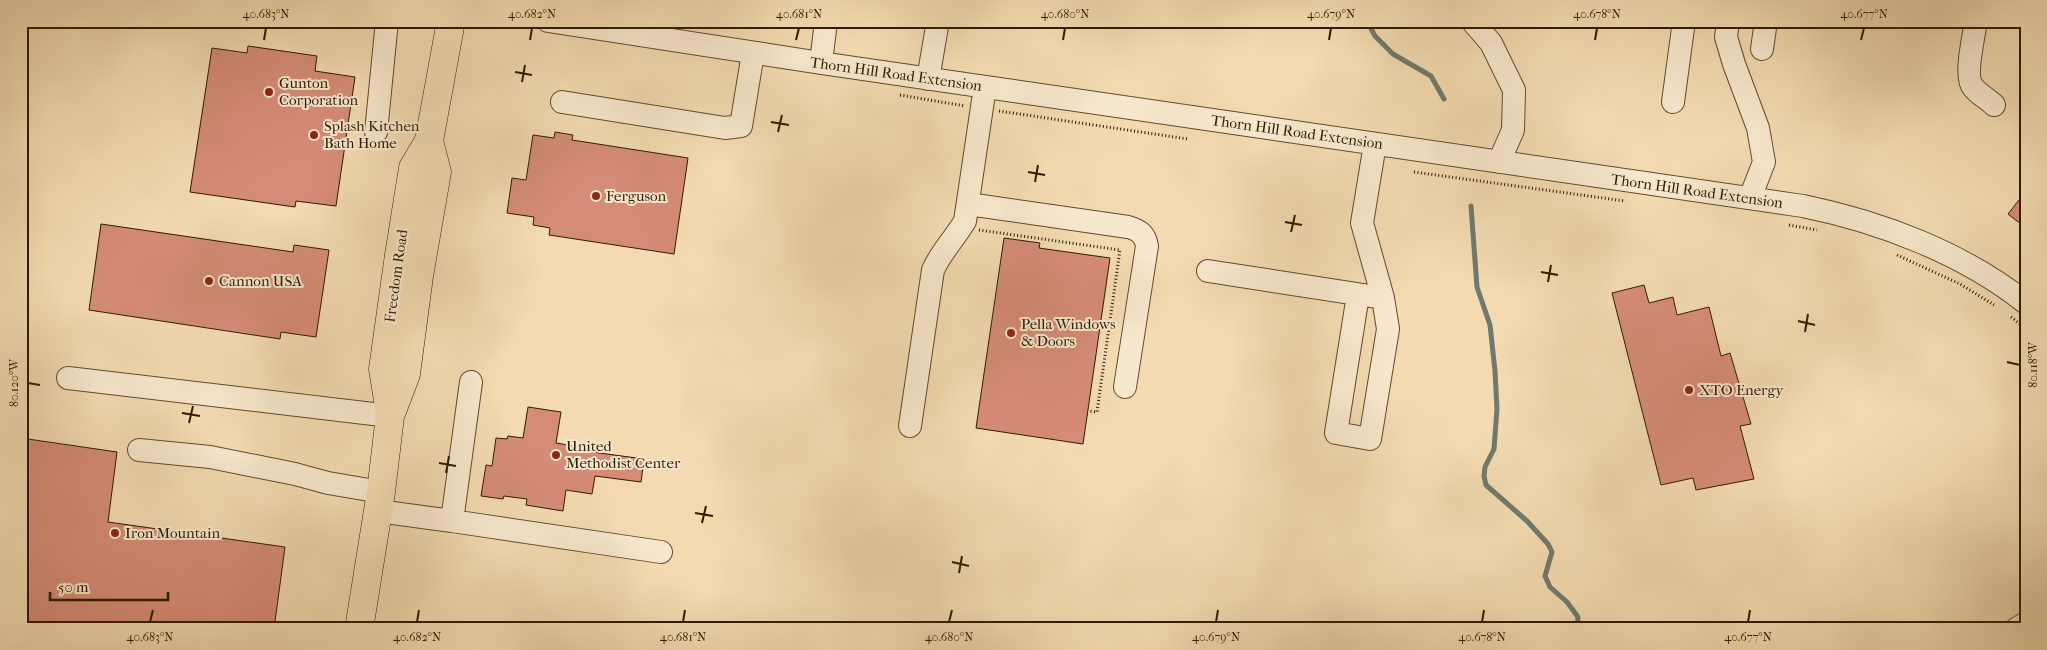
<svg xmlns="http://www.w3.org/2000/svg" width="2047" height="650" font-family="'IM FELL French Canon',serif">
<style>
.lines{fill:none;stroke-linecap:round;stroke-linejoin:round}
.stream{stroke:#71796c;stroke-width:5}
.building{fill:#d58c77;stroke:#2f1a01}
.minor-casing{stroke:#604a2d;stroke-width:24}
.major-casing{stroke:#2f1a01;stroke-width:29}
.path{stroke:#2f1a01;stroke-width:3;stroke-dasharray:1 2.5;stroke-linecap:butt}
.minor{stroke:#f7e7cc;stroke-width:22}
.major{stroke:#f3dab0;stroke-width:28}
.ticks{fill:none;stroke:#2f1a01;stroke-width:2}
.poi-dot{fill:#8f2418;stroke:#f7e7cc;stroke-width:2}
.labels{text-anchor:middle;dominant-baseline:central;stroke-width:4;stroke-linejoin:round;paint-order:stroke}
.street-label{font-size:15px;fill:#2f1a01;stroke:#f7e7cc}
.poi-label{font-size:15px;fill:#2f1a01;stroke:#f7e7cc;text-anchor:start}
.neatline{fill:none;stroke:#2f1a01;stroke-width:2}
.ticks-label{font-size:12px;text-anchor:middle;fill:#2f1a01}
</style>
<rect width="100%" height="100%" fill="#f3dab0"/>
<filter id="stains"><feTurbulence type="fractalNoise" baseFrequency=".004" numOctaves="4"/><feColorMatrix values="0 0 0 0 .2 0 0 0 0 .09 0 0 0 0 .02 0 0 0 .5 -.17"/></filter>
<radialGradient id="worn" r=".72"><stop offset=".6" stop-color="#630" stop-opacity="0"/><stop offset="1" stop-color="#630" stop-opacity=".3"/></radialGradient>
<g class="lines">
<path class="stream" d="M 1367,21 L 1375,36 L 1393,54 L 1431,76 L 1444,99
M 1471,206 L 1477,287 L 1490,325 L 1495,371 L 1497,409 L 1494,449 L 1485,467 L 1484,476 L 1486,485 L 1527,521 L 1548,544 L 1552,552 L 1545,576 L 1550,587 L 1567,602 L 1578,617 L 1577,629"/>
</g>
<path class="building" d="M 248,46 L 317,56 L 315,71 L 355,77 L 336,206 L 296,201 L 295,207 L 190,192 L 212,48 L 247,53 Z
M 555,132 L 573,135 L 572,140 L 688,158 L 674,254 L 549,235 L 550,228 L 533,225 L 534,217 L 507,213 L 512,178 L 526,180 L 533,135 L 554,138 Z
M 2026,191 L 2026,228 L 2008,214 Z
M 101,224 L 293,252 L 294,245 L 329,250 L 316,337 L 281,332 L 280,339 L 89,310 Z
M 1004,238 L 1040,243 L 1039,248 L 1110,258 L 1083,444 L 976,428 Z
M 1644,285 L 1649,303 L 1673,297 L 1677,315 L 1709,307 L 1721,356 L 1730,353 L 1751,424 L 1740,426 L 1754,479 L 1696,490 L 1693,478 L 1661,485 L 1612,293 Z
M 528,407 L 561,412 L 556,443 L 593,449 L 592,452 L 644,459 L 641,482 L 595,476 L 592,494 L 566,490 L 563,511 L 526,505 L 527,499 L 504,496 L 503,499 L 481,496 L 486,465 L 492,466 L 496,438 L 507,439 L 508,436 L 523,438 Z
M 21,438 L 117,452 L 108,522 L 285,547 L 274,629 L 21,629 Z"/>
<g class="lines">
<g class="minor-casing">
<path id="minor" d="M 548,21 L 821,63 L 1803,206 C 1881,222 1963,253 2026,303
M 1472,21 L 1491,43 L 1514,90 L 1513,130 L 1499,162
M 1728,21 L 1726,37 L 1734,64 L 1758,128 L 1764,162 L 1750,198
M 1976,21 C 1974,35 1964,77 1973,87 C 1978,94 1988,99 1994,105
M 1762,49 L 1766,21
M 821,63 L 826,21
M 928,79 L 938,21
M 562,102 L 725,128 L 741,126 L 753,53
M 1673,102 L 1684,21
M 376,132 L 387,21
M 968,204 L 1128,227 C 1139,230 1145,234 1147,246 L 1125,387
M 1208,271 L 1383,298 L 1362,223 L 1375,144
M 1358,295 L 1336,433 L 1370,439 L 1388,329 L 1383,298
M 68,378 L 390,416
M 471,382 L 452,521 L 661,552
M 910,426 L 933,270 C 941,252 955,238 965,221 L 985,87
M 139,450 L 210,457 L 295,474 L 328,483 L 381,492
M 378,511 L 452,521
M 2016,629 L 2026,623"/>
</g>
<g class="major-casing">
<path id="major" d="M 390,413 L 383,369 L 399,255 L 413,168 L 429,141 L 451,21
M 359,629 L 381,492 L 390,416 L 406,374 L 419,276 L 437,172 L 429,141"/>
</g>
<path class="path" d="M 900,95 L 965,106
M 999,111 L 1188,139
M 1414,172 L 1625,201
M 1789,225 L 1817,230
M 979,230 L 1120,250 L 1097,412 L 1088,411
M 1897,255 L 1960,284 L 1994,305
M 2011,317 L 2026,329"/>
<use href="#minor" class="minor"/>
<use href="#major" class="major"/>
</g>
<path class="ticks" d="M 264,40 L 266,28M 530,40 L 532,28M 796,40 L 799,28M 1063,40 L 1065,28M 1329,40 L 1331,28M 1595,40 L 1597,28M 1861,40 L 1864,28M 515,72 L 532,75M 522,82 L 525,65M 771,122 L 789,125M 778,132 L 782,115M 1028,172 L 1045,175M 1035,182 L 1038,165M 1285,222 L 1302,225M 1291,232 L 1295,215M 1541,272 L 1558,275M 1548,282 L 1551,265M 1798,321 L 1815,325M 1805,332 L 1808,314M 2007,362 L 2020,365M 28,383 L 40,385M 182,413 L 200,416M 189,423 L 193,406M 439,463 L 456,466M 446,473 L 449,456M 695,513 L 713,516M 702,523 L 706,506M 952,562 L 969,566M 959,573 L 962,556M 150,622 L 153,610M 417,622 L 419,610M 683,622 L 685,610M 949,622 L 952,610M 1216,622 L 1218,610M 1482,622 L 1484,610M 1748,622 L 1750,610"/>
<g class="poi-dot">
<circle cx="269" cy="92" r="5"/>
<circle cx="314" cy="135" r="5"/>
<circle cx="596" cy="196" r="5"/>
<circle cx="209" cy="281" r="5"/>
<circle cx="1011" cy="333" r="5"/>
<circle cx="1689" cy="390" r="5"/>
<circle cx="556" cy="455" r="5"/>
<circle cx="115" cy="533" r="5"/>
</g>
<g class="labels">
<g class="street-label">
<text transform="translate(896 74) rotate(8)">Thorn Hill Road Extension</text>
<text transform="translate(1297 132) rotate(8)">Thorn Hill Road Extension</text>
<text transform="translate(1697 191) rotate(8)">Thorn Hill Road Extension</text>
<text transform="translate(396 276) rotate(-82)">Freedom Road</text>
</g>
<g class="poi-label">
<text x="279" y="83">Gunton<tspan x="279" dy="17">Corporation</tspan></text>
<text x="324" y="126">Splash Kitchen<tspan x="324" dy="17">Bath Home</tspan></text>
<text x="606" y="196">Ferguson</text>
<text x="219" y="281">Cannon USA</text>
<text x="1021" y="324">Pella Windows<tspan x="1021" dy="17">&amp; Doors</tspan></text>
<text x="1699" y="390">XTO Energy</text>
<text x="566" y="446">United<tspan x="566" dy="17">Methodist Center</tspan></text>
<text x="125" y="533">Iron Mountain</text>
</g>
</g>
<rect width="2047" height="650" fill="none" stroke="#f3dab0" stroke-width="55"/>
<path d="M50 592v8h118v-8" fill="none" stroke="#2f1a01" stroke-width="2.5"/>
<text x="58" y="592" font-size="15" fill="#2f1a01" stroke="#f7e7cc" stroke-width="4" paint-order="stroke">50 m</text>
<rect x="28" y="28" width="1992" height="594" class="neatline"/>
<g class="ticks-label">
<text x="266" y="18">40.683°N</text>
<text x="532" y="18">40.682°N</text>
<text x="799" y="18">40.681°N</text>
<text x="1065" y="18">40.680°N</text>
<text x="1331" y="18">40.679°N</text>
<text x="1597" y="18">40.678°N</text>
<text x="1864" y="18">40.677°N</text>
<text transform="translate(2033 365) rotate(-90)" y="4">80.118°W</text>
<text transform="translate(14 383) rotate(-90)" y="4">80.120°W</text>
<text x="150" y="641">40.683°N</text>
<text x="417" y="641">40.682°N</text>
<text x="683" y="641">40.681°N</text>
<text x="949" y="641">40.680°N</text>
<text x="1216" y="641">40.679°N</text>
<text x="1482" y="641">40.678°N</text>
<text x="1748" y="641">40.677°N</text>
</g>
<rect width="100%" height="100%" filter="url(#stains)"/>
<rect width="100%" height="100%" fill="url(#worn)"/>
</svg>
